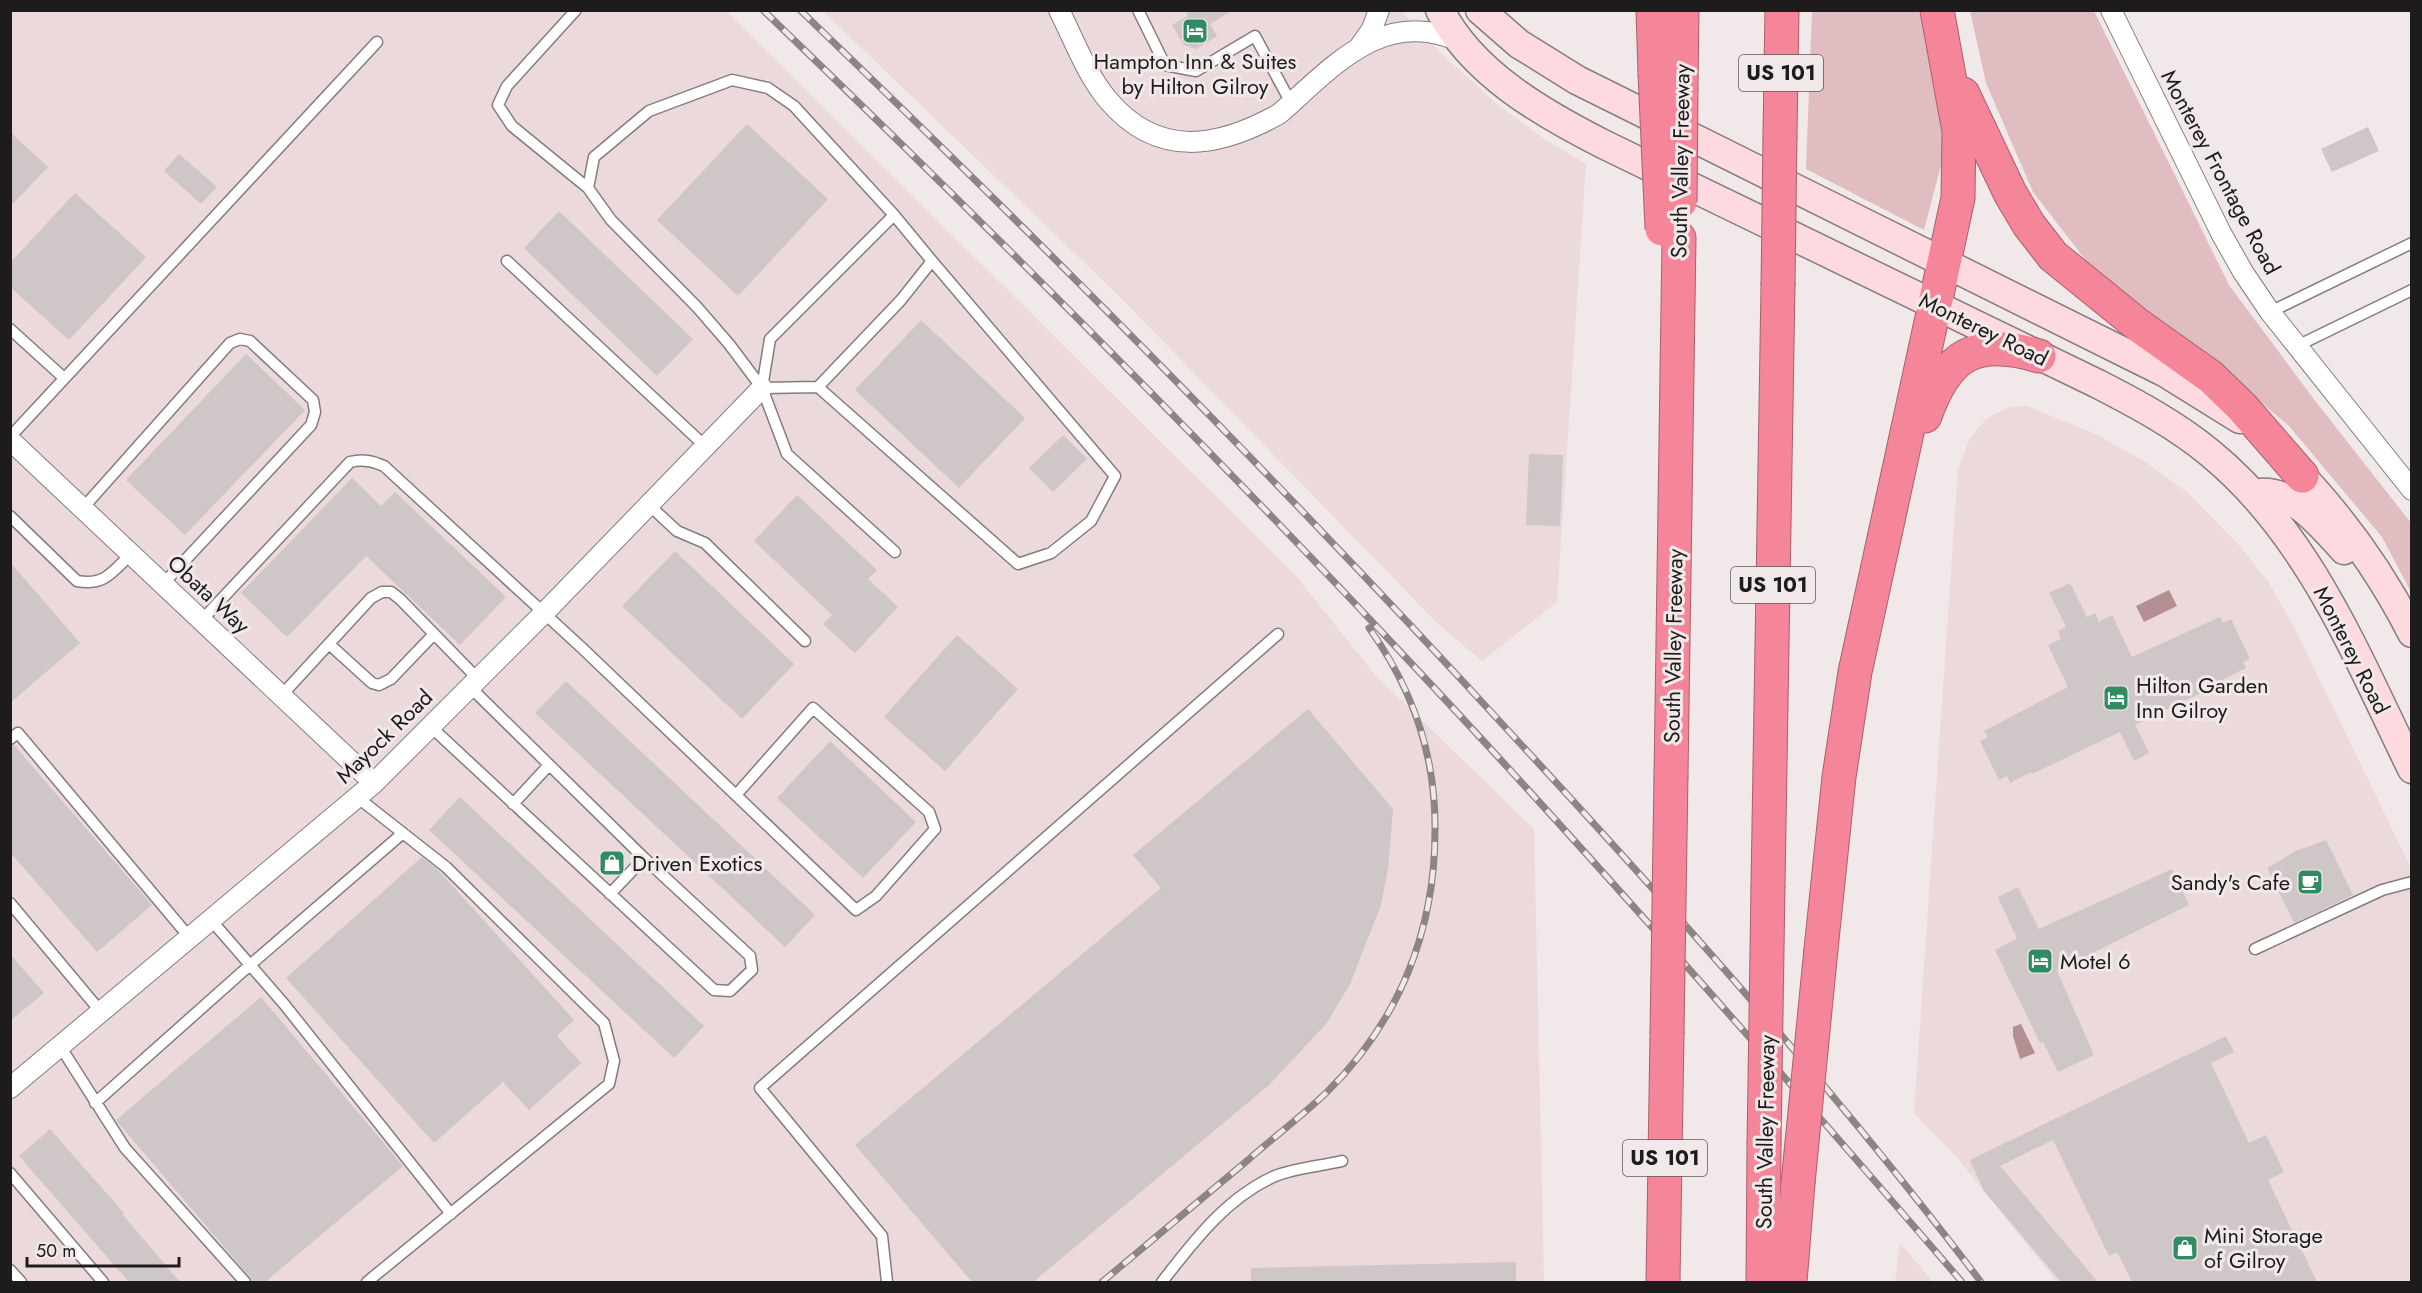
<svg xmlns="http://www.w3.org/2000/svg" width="2422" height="1293" font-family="Jost,sans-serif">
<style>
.built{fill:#ebd9db}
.green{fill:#e0bdc1}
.water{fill:#b38e93}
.building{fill:#cec6c7}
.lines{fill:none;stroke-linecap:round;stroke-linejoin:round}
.lane-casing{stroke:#847c7d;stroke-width:13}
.street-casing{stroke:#847c7d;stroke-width:22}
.secondary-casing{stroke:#847c7d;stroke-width:31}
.highway-casing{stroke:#aa606d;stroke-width:35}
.lane{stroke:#fff;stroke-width:10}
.street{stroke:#fff;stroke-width:20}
.secondary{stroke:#fcdae0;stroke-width:28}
.highway{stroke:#f58599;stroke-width:33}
.rail-casing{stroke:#8b8586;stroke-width:7}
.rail{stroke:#f1e8e9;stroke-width:4.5;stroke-dasharray:14;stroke-linecap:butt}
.highway-bridge-casing{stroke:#aa606d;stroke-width:35;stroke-linecap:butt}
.highway-bridge{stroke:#f58599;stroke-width:33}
.labels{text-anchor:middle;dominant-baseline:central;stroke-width:6;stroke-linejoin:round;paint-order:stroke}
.shield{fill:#f1e8e9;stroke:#5d585a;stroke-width:1.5}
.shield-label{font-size:21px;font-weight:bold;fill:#1e1b1c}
.poi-label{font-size:22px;fill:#1e1b1c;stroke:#f1e8e9;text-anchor:start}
.street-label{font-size:22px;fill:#1e1b1c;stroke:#f1e8e9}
</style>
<rect width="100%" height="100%" fill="#f1e8e9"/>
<path class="built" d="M 10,11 L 726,11 L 1296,576 L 1376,676 L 1534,829 L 1544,1282 L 11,1282 Z
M 823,11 L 1401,11 L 1442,54 L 1499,106 L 1546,140 L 1586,164 L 1557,602 L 1482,661 L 1437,623 L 1120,297 Z
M 2027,406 L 2093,433 L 2144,461 L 2188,493 L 2239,545 L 2269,583 L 2294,627 L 2411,868 L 2411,1282 L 2057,1282 L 1960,1161 L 1914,1113 L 1958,469 L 1970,438 L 1987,418 L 2009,407 Z
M 1900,1243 L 1933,1282 L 1895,1282 Z"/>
<path class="green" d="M 1812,11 L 1927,11 L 1933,42 L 1944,154 L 1924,230 L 1806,169 Z
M 1970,11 L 2094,11 L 2229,285 L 2313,398 L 2411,523 L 2411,592 L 2382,537 L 2289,426 L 2206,356 L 2097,275 L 2033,192 L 1986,83 Z"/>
<path class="water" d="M 2169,590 L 2177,606 L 2144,622 L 2136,606 Z
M 2021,1024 L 2035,1053 L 2020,1059 L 2013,1036 L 2013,1027 Z"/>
<path class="building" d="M 1185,10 L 1233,10 L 1210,24 L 1217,36 L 1196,49 L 1184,45 L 1172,25 L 1188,16 Z
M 747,124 L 828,199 L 738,296 L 657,220 Z
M 2368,127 L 2379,151 L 2332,172 L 2321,149 Z
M 10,132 L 48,167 L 10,207 Z
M 179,154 L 217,187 L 201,204 L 164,171 Z
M 75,193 L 146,257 L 69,340 L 10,287 L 10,263 Z
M 559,211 L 693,339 L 657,376 L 524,248 Z
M 921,320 L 1025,418 L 959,488 L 855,390 Z
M 246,354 L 305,410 L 185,535 L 126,480 Z
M 1063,435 L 1087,459 L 1053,492 L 1029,468 Z
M 1529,454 L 1563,455 L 1560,526 L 1526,525 Z
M 352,478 L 381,506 L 395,492 L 506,597 L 460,645 L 366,556 L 287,637 L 241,593 Z
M 797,495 L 877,570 L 868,579 L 898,607 L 855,653 L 823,624 L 832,615 L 754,541 Z
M 675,551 L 794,664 L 742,719 L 622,606 Z
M 10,562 L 80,643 L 10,703 Z
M 2070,583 L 2087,617 L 2095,613 L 2099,622 L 2112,615 L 2132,657 L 2220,617 L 2223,623 L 2231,619 L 2250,659 L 2243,662 L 2246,668 L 2224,679 L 2225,681 L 2135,725 L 2149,753 L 2134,761 L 2120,732 L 2032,774 L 2031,772 L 2010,783 L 2007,776 L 1999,780 L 1980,741 L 1988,737 L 1984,731 L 2068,687 L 2048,645 L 2061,639 L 2058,631 L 2066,627 L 2049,593 Z
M 957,635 L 1018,689 L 945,771 L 884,717 Z
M 566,681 L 815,915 L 785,947 L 535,713 Z
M 1308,709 L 1393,809 L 1388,868 L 1381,905 L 1350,984 L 1327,1023 L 1269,1085 L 1033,1282 L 972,1282 L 855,1145 L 1161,888 L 1133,855 Z
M 830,741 L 916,822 L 863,878 L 777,798 Z
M 14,745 L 152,905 L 97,952 L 10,852 L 10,746 Z
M 460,797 L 704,1026 L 674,1058 L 429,830 Z
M 2326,840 L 2353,895 L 2294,923 L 2267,868 L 2296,851 Z
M 422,857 L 439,871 L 574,1020 L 557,1036 L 581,1063 L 529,1110 L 503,1082 L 434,1143 L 286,978 Z
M 2172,869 L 2189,905 L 2057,971 L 2094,1055 L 2058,1072 L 2043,1042 L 2040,1043 L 1995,950 L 2017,939 L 1998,897 L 2018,887 L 2039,929 Z
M 10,954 L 44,993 L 10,1021 Z
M 261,997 L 403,1166 L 265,1282 L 254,1282 L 116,1120 Z
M 2226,1036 L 2234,1052 L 2211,1063 L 2249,1143 L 2266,1135 L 2284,1172 L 2268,1180 L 2317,1282 L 2132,1282 L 2117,1252 L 2109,1256 L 2053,1140 L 2000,1166 L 2098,1282 L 2061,1282 L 1984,1191 L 1970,1160 Z
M 50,1129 L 124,1213 L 122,1214 L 180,1282 L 129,1282 L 19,1156 Z
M 1516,1262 L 1516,1282 L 1251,1282 L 1251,1268 Z"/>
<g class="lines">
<g class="lane-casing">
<path id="lane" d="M 576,10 L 507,86 L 498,105 L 512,126 L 588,188
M 1138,10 L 1165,65 L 1196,71 L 1255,36 L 1291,103
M 894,215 L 932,261
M 507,261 L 706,447
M 2270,312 L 2412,243
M 10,329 L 64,378
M 2297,346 L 2412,290
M 762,388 L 770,339 L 894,215 L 794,106 L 768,88 L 732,80 L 649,111 L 594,157 L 588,188 L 611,220 L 697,307 L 729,344 L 762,388 L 787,454 L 895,552
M 762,388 L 818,387 L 901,300 L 932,261 L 1115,476 L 1091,521 L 1051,553 L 1018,564 L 818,387
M 10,437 L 377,42
M 648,504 L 677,531 L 705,543 L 805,641
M 83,508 L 230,343 L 240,339 L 250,341 L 313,400 L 315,412 L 311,425 L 163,584
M 10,516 L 77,581 C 105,586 112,572 131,554
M 202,620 L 350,462 C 364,459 372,461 384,466 L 582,648 L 856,910 L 876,896 L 935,829 L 929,812 L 813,708 L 736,795
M 329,644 L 372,683 L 379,685 L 391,679 L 434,634
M 281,696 L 371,598 L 382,592 L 391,592 L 400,599 L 477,678
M 430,726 L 714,990 L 730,991 L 752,970 L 750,956 L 644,858 L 469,686
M 10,739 L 18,733 L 190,938
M 357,797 L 446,867 L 604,1023 L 614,1061 L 609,1084 L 367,1282
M 513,804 L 549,765
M 610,894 L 644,858
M 10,903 L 101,1012
M 211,920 L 284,1004 L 451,1214
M 2255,949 L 2382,890 L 2412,882
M 60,1046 L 125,1148 L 245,1282
M 95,1103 L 250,965 L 403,833
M 10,1173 L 103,1282
M 10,1270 L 21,1282
M 887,1282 L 882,1236 L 760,1088 L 1278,634
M 1162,1282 C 1194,1241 1226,1198 1275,1176 C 1295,1168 1321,1166 1342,1161"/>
</g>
<g class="street-casing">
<path id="street" d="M 1059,10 C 1074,40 1087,75 1108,100 C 1158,159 1218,148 1279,114 C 1333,67 1383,6 1461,42
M 2111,10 L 2221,233 L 2243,272 L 2270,312 L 2412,490
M 1360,46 L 1372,29 L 1379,10
M 10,440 L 374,783
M 10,1088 L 374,783 L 544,613 L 762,388"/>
</g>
<g class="secondary-casing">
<path id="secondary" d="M 1440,10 C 1472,73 1542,113 1603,144 L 2098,384 C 2137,404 2176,425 2210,453 C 2309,534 2357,657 2412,769
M 1480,10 L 1519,44 L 1577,80 L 2166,373 L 2240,419
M 2286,460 C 2337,511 2379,568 2412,633
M 2253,494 C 2290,485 2321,525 2344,550"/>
</g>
<g class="highway-casing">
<path id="highway" d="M 1653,10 L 1655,74
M 1681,87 L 1682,10
M 1963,94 L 2010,193 L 2029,225 L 2053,256 L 2138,325 L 2211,377 L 2242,407 L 2302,476
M 1780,135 L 1782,10
M 1925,416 C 1947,354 1975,337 2039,356
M 1671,775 L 1679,238
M 1768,885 L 1778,286
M 1821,949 L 1839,777 L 1855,672 L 1958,198 L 1959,131 L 1937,10
M 1663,1282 L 1667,1034
M 1763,1282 L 1764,1145
M 1790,1282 L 1798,1183"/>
</g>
<use href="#lane" class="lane"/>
<use href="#street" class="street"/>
<use href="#secondary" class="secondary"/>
<use href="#highway" class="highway"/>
<g class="rail-casing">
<path id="rail" d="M 763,10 C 989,227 1211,449 1425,678 C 1609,875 1786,1078 1962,1282
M 800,10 C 1046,246 1286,488 1516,739 C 1678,914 1837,1092 1981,1282
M 1102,1282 C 1150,1242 1199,1201 1248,1160 C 1274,1137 1302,1116 1327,1092 C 1399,1021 1435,931 1435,831 C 1436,755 1413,689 1369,628"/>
</g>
<use href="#rail" class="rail"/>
<g class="highway-bridge-casing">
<path id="highway-bridge" d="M 1655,74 L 1662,229
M 1680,202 L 1681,87
M 1778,286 L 1780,135
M 1667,1034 L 1671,775
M 1764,1145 L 1768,885
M 1798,1183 L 1821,949"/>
</g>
<use href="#highway-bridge" class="highway-bridge"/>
</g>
<defs>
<g id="hotel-square" transform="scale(1.35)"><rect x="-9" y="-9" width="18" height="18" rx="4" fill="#328c62" stroke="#f1e8e9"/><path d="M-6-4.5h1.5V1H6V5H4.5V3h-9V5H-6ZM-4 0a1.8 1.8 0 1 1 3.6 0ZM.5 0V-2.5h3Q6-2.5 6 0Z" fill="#fff"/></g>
<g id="shop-square" transform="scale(1.35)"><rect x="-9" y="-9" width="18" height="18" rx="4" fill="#328c62" stroke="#f1e8e9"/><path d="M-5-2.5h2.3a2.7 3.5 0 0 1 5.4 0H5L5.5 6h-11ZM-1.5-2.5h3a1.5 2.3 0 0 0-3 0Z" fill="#fff"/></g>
<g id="cafe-square" transform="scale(1.35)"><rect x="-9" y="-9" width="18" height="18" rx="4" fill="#328c62" stroke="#f1e8e9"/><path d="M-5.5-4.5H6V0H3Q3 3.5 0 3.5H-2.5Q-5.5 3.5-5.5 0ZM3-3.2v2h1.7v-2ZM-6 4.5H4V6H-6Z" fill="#fff"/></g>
</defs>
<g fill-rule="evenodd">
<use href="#hotel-square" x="1195" y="31"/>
<use href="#hotel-square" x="2116" y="698"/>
<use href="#shop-square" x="612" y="863"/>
<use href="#cafe-square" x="2310" y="882"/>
<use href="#hotel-square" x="2040" y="961"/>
<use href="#shop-square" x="2185" y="1248"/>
</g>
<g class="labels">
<g class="shield">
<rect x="1739" y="55" width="84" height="36" rx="4.5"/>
<rect x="1731" y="567" width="84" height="36" rx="4.5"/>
<rect x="1623" y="1140" width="84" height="36" rx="4.5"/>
</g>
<g class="shield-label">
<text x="1781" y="73">US 101</text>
<text x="1773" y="585">US 101</text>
<text x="1665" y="1158">US 101</text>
</g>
<g class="poi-label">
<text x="1195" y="61" text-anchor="middle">Hampton Inn &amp; Suites<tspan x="1195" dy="25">by Hilton Gilroy</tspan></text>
<text x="2136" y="685">Hilton Garden<tspan x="2136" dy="25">Inn Gilroy</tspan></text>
<text x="632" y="863">Driven Exotics</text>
<text x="2290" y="882" text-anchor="end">Sandy's Cafe</text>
<text x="2060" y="961">Motel 6</text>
<text x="2204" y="1235">Mini Storage<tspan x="2204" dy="25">of Gilroy</tspan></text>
</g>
<g class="street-label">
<text transform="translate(1680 161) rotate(-89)">South Valley Freeway</text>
<text transform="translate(2221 172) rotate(62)">Monterey Frontage Road</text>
<text transform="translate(1984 329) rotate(26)">Monterey Road</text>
<text transform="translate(209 594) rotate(43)">Obata Way</text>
<text transform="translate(1673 646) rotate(-89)">South Valley Freeway</text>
<text transform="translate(2352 650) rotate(63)">Monterey Road</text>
<text transform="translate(384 736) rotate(-44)">Mayock Road</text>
<text transform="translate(1765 1132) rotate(-89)">South Valley Freeway</text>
</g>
</g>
<rect width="2422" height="1293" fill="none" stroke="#1e1b1c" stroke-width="24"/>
<path d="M27 1257v9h152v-9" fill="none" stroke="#1e1b1c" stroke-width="3"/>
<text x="36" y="1257" font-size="18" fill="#1e1b1c" stroke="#f1e8e9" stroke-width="4.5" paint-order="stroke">50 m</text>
</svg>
